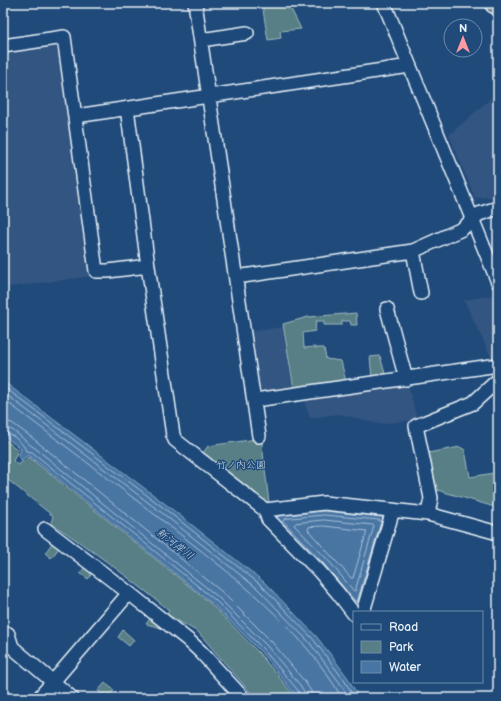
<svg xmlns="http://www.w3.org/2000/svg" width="501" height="701" font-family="'Balsamiq Sans','Klee One',sans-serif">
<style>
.built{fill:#335481}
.green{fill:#587f85;stroke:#a0b8be}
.water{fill:#4875a3;stroke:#88a7c5}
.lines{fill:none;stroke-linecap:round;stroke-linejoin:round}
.shore{stroke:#a8bfd6;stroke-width:1}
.minor-casing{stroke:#e8f1f8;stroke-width:16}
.highway-casing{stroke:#e8f1f8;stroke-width:23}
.minor{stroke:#1f4a7a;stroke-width:13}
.highway{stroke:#6d7d8c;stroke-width:20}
.labels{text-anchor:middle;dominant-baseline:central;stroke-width:3;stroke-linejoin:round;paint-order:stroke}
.park-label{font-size:10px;fill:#d2e0e7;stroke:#1f4a7a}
.water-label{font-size:11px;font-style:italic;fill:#d0deeb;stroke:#1f4a7a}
</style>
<rect width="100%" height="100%" fill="#1f4a7a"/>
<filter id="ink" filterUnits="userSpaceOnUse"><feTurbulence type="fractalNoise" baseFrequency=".025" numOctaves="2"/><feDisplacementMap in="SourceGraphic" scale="8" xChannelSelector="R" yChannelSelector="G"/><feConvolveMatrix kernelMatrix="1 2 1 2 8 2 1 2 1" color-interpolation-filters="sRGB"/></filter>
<g filter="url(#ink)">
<path class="built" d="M 56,43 L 61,51 L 93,276 L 3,288 L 3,51 Z
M 498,92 L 498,197 L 475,198 L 449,135 Z
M 494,295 L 498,306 L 498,361 L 493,362 L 464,300 Z
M 283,327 L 293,390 L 258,395 L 247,332 Z
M 408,383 L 417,420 L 378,424 L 339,414 L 310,418 L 302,397 Z"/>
<path class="green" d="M 266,3 L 288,3 L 301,29 L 280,31 L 281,38 L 268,40 L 262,4 Z
M 356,313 L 357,325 L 351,325 L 350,321 L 342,321 L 342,325 L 324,325 L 324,321 L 316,321 L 315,331 L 303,333 L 304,348 L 315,347 L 315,348 L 324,348 L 326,359 L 341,361 L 346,382 L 294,389 L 283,324 L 308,317 Z
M 380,356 L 386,377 L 372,378 L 370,357 Z
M 261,436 L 269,503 L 255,505 L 198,460 L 208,446 L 250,440 Z
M 3,438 L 18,450 L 13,461 L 18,465 L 29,457 L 210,603 L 259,653 L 296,698 L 255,698 L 198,632 L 166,614 L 169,610 C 131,579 92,550 51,523 L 53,516 L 3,476 Z
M 460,447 L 465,450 L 470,477 L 494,473 L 498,476 L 498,508 L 434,489 L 428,453 Z
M 53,542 L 60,547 L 51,558 L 45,553 Z
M 86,566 L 93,572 L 88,579 L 80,573 Z
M 152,616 L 164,626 L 162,628 L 146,624 Z
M 123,630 L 134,640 L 129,646 L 118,637 Z
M 105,683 L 114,690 L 107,698 L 98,691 Z"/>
<path class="water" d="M 3,381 L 168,506 L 264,582 L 316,636 L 331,655 L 348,678 L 359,698 L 298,698 L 261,652 L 212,603 L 29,455 L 21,460 L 18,457 L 21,449 L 3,435 Z
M 324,511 L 382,517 L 386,521 L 360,608 L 355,608 L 273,518 L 274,516 Z"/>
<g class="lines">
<path class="shore" d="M 3,386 L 165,509 L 261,585 L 313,639 L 344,680 L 355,698
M 3,392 L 162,513 L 258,589 L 309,642 L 340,683 L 349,698
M 3,399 C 58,440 113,482 167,524 C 231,574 301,626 342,698
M 3,421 L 12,423 L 30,436 L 222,592 L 272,642 L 305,682 L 311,691 L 312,698
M 3,427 C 16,428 25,443 35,448 L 218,597 L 267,646 L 300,685 L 305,693 L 306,698
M 3,432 C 11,433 24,443 26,451 L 32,452 L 215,600 L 263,649 L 296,688 L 301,695 L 301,698
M 324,515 L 379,520 L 381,522 L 357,602 L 355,601 L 323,563 L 283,521 L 284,519 Z
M 324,520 L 373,525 L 374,526 L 355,591 L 353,590 L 327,559 L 294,525 L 296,523 Z
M 324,526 L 367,531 L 353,578 L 351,578 L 308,530 L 309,527 Z"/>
<g class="minor-casing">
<path id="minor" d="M 195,3 L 259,436
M 384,3 L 498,282
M 201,40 L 247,33
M 3,46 L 64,37 L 96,271 L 108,271 L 148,266
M 127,108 L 148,266 L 173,435 L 175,440 L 265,510 L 324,503 L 428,514 L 498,533
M 76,116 L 403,67 L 409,65
M 413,251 L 421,293
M 236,277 L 413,251 L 462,229 L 479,214 L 498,208
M 387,309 L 406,379
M 255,400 L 498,365
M 265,510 L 268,519 L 319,571 L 338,593 L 354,614
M 428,514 L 431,498 L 416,426 L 473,403 L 498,380
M 45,529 L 129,593 L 188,640 L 201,652 L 243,698
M 363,612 L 393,510
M 3,634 L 8,634 L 12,647 L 72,698
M 39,698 L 129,593"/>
</g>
<g class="highway-casing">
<path id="highway" d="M 495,3 L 498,4"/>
</g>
<use href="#minor" class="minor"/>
<use href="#highway" class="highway"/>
</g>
</g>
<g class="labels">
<g class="park-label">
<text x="241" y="465">竹ノ内公園</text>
</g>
<g class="water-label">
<text transform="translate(175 544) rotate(38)">新河岸川</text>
</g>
</g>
<rect width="501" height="701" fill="none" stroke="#1f4a7a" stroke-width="16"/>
<rect x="8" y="8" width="485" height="685" fill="none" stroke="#e8f1f8" stroke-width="1.5" filter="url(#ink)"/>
<rect x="353" y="611" width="130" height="72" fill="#1f4a7a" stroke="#6f8dac"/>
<rect x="361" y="624" width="20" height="6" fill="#1f4a7a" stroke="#6f8dac"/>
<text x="389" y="631" font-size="12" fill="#e8f1f8">Road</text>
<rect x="361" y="641" width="20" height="12" fill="#587f85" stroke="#6f8dac"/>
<text x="389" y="651" font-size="12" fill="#e8f1f8">Park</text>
<rect x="361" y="661" width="20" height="12" fill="#4875a3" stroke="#6f8dac"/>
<text x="389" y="671" font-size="12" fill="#e8f1f8">Water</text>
<g transform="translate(463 38)"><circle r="19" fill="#1f4a7a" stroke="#6f8dac"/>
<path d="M0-3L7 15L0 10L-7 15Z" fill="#ff9aa2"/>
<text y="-6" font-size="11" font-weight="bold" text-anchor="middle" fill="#e8f1f8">N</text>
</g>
</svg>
